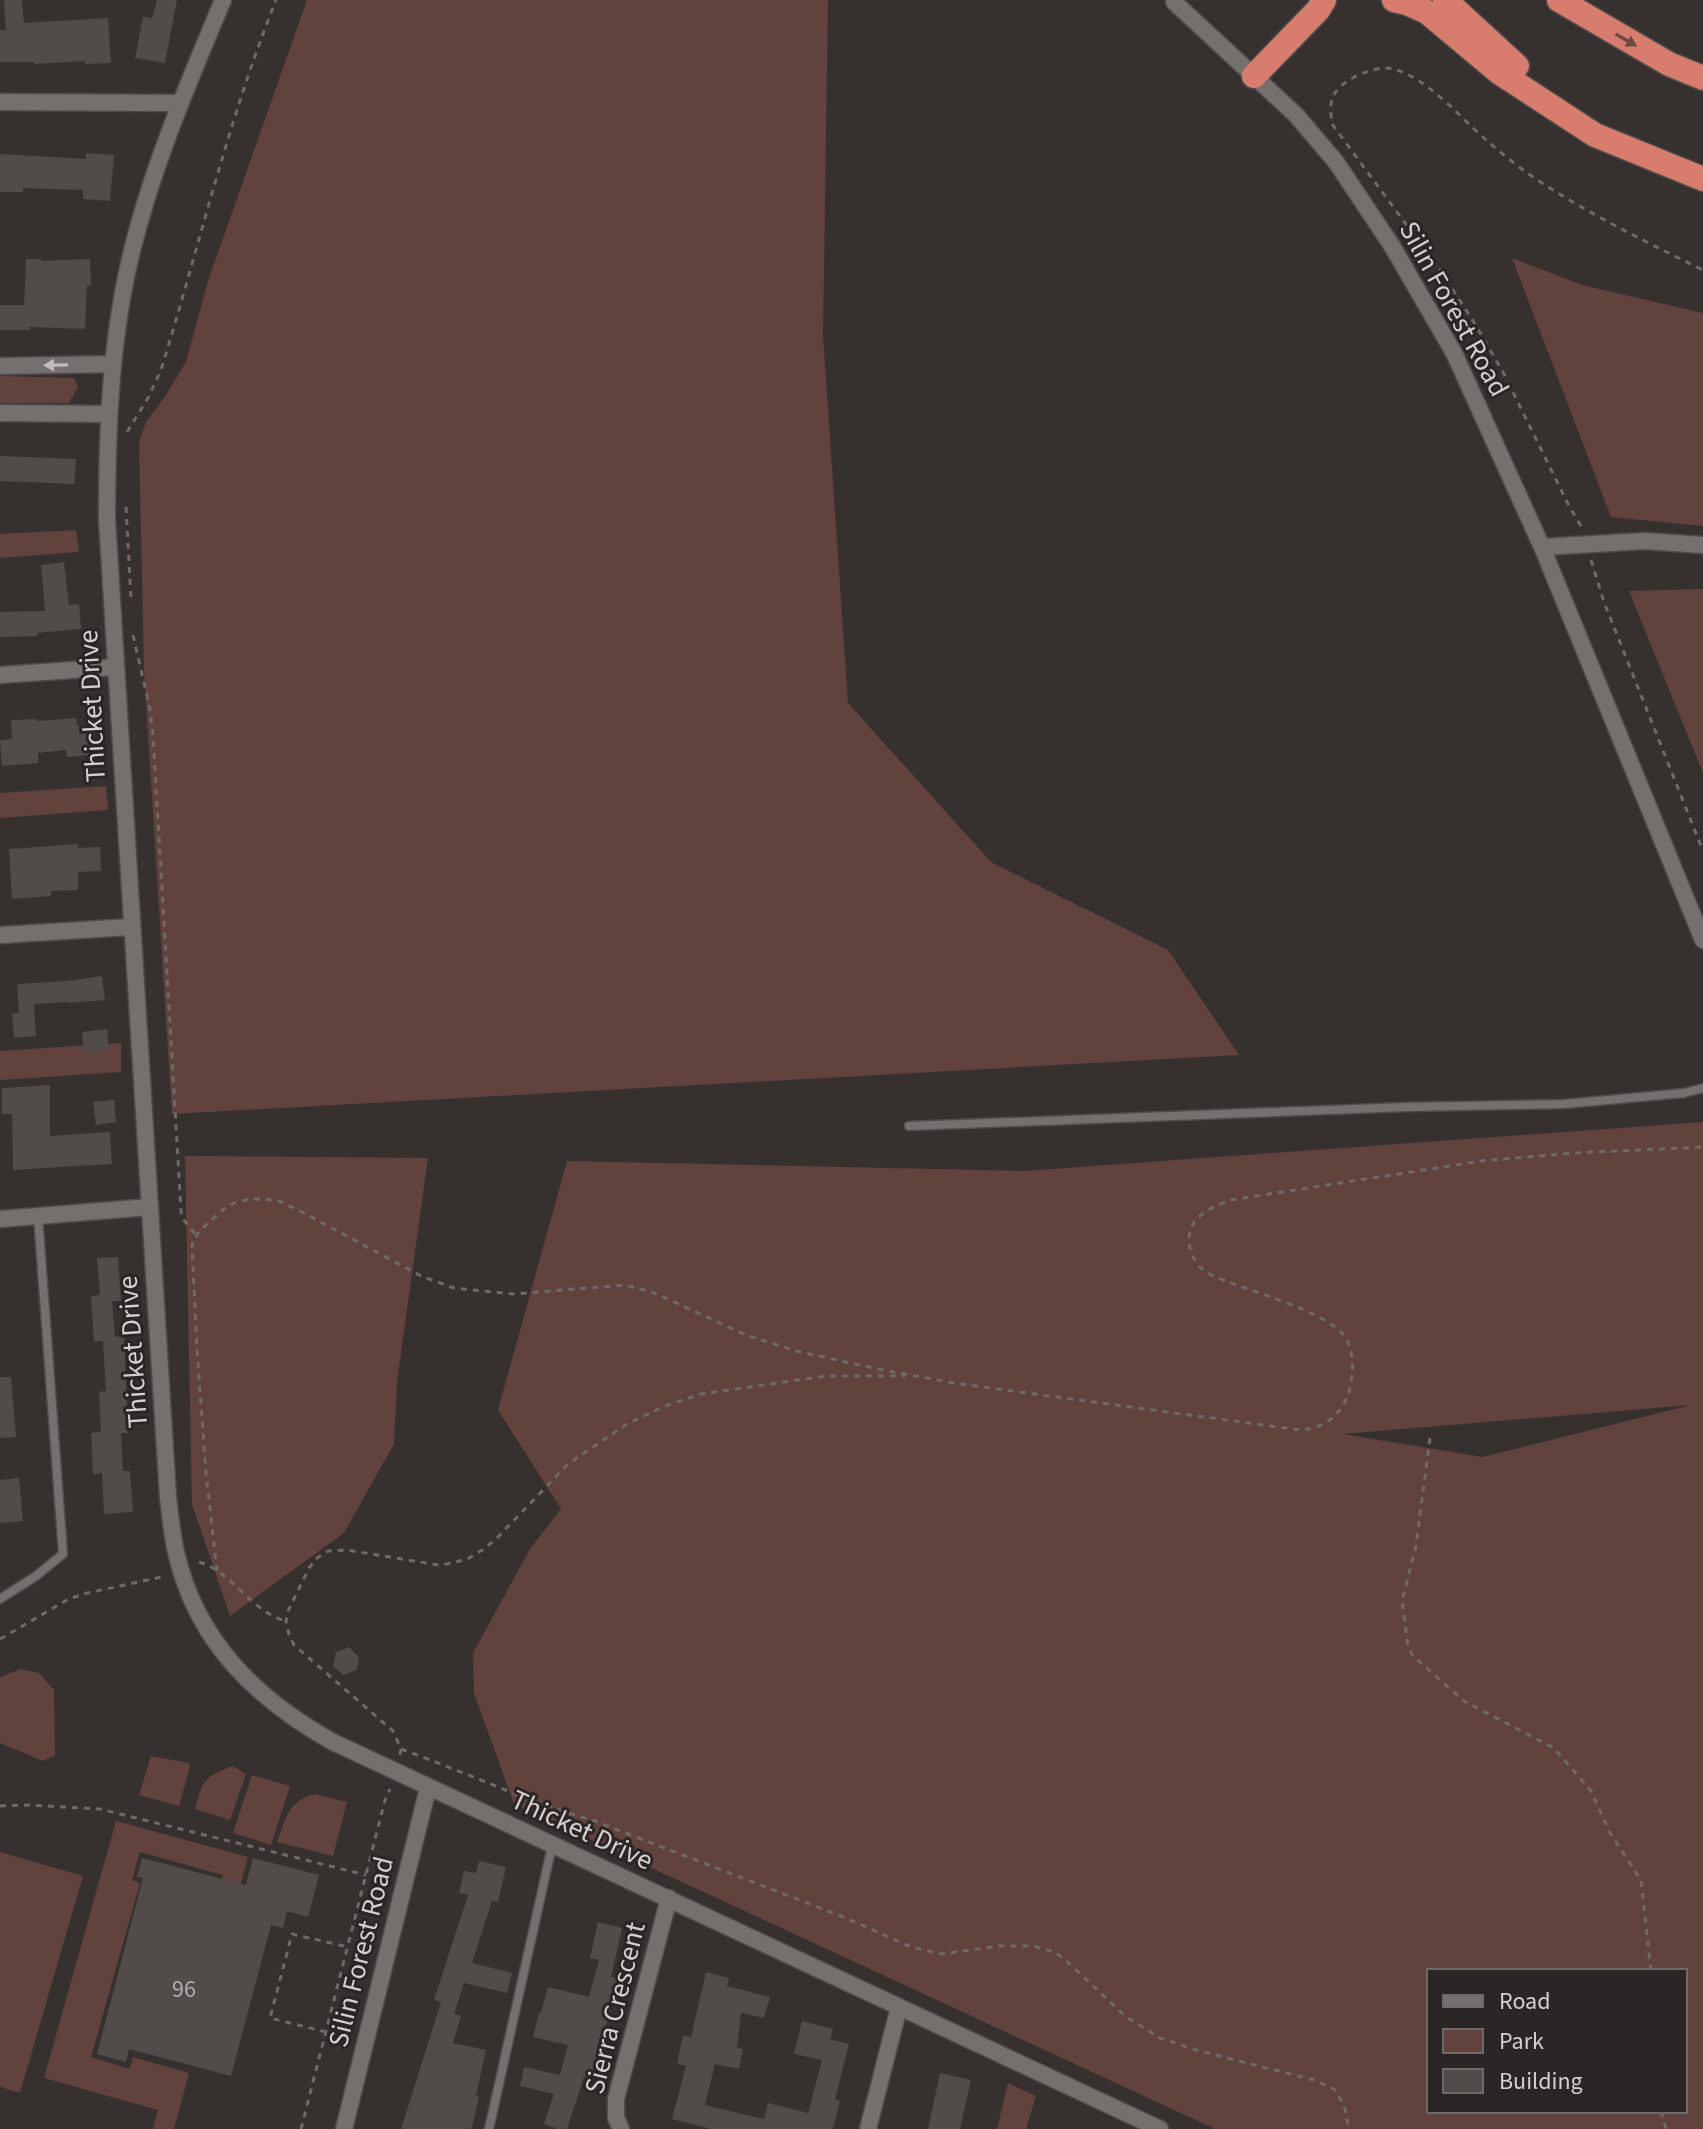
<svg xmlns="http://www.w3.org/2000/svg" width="1703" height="2129" font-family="'Source Sans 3',sans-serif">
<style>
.green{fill:#62423d;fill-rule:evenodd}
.building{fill:#514b4a}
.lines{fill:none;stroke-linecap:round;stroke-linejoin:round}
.service-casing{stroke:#504c4b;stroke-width:11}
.minor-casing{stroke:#504c4b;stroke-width:19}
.motorway-casing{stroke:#504c4b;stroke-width:27}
.path{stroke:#6f6a69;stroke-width:3;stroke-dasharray:6 6;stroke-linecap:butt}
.service{stroke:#756f6e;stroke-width:8}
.minor{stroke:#756f6e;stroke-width:16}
.motorway{stroke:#d87c6e;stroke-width:24}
.oneway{fill:#704842}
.oneway2{fill:#c1bdbc}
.labels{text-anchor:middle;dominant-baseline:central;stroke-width:6;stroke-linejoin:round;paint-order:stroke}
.number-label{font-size:24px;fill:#b3afae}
.street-label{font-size:28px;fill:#d4d0d0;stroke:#2b2625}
</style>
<rect width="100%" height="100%" fill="#36302f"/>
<path class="green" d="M 307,0 L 828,0 L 823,335 L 848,703 L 991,862 L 1168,950 L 1239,1055 L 172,1114 L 144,670 L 139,442 L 146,422 L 164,398 L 186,362 L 208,281 Z
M 1512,258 L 1582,285 L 1703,313 L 1703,526 L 1611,517 Z
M 0,376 L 74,378 L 78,387 L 69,403 L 0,403 Z
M 76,530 L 79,552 L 0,558 L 0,534 Z
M 1703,589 L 1703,773 L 1629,591 Z
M 106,786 L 108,810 L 0,818 L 0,793 Z
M 121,1043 L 121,1072 L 0,1080 L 0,1051 Z
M 1703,1122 L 1703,2129 L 1215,2129 L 514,1804 L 474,1693 L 473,1653 L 530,1549 L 561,1509 L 498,1410 L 567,1161 L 1024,1171 ZM 1691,1405 L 1483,1457 L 1342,1434 L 1343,1434 ZM 1429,1971 L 1685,1971 L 1685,2111 L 1429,2111 Z
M 185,1156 L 428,1158 L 397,1382 L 394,1444 L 344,1533 L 230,1616 L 192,1504 Z
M 21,1669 L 39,1673 L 54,1690 L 55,1755 L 43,1761 L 0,1743 L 0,1677 Z
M 151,1756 L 189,1763 L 190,1767 L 179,1806 L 139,1795 Z
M 233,1766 L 246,1774 L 230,1820 L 195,1809 C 203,1780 203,1777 233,1766 Z
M 252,1775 L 290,1786 L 271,1845 L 233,1833 Z
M 315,1794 L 347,1802 L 333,1856 L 277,1842 C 286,1818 288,1801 315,1794 Z
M 116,1821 L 248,1857 L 239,1891 L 221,1886 L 223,1875 L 140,1852 L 132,1880 L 140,1883 L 91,2057 L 130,2069 L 133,2057 L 189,2073 L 174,2129 L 153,2129 L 158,2110 L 44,2078 Z
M 0,1852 L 83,1876 L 20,2093 L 0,2087 Z
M 1008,2083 L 1036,2096 L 1026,2129 L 997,2129 Z"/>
<path class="building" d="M 4,0 L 22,0 L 24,23 L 108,18 L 111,63 L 85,64 L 85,61 L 35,64 L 34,62 L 0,62 L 0,30 L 6,30 Z
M 157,0 L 177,0 L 165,63 L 135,58 L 143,17 L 152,18 Z
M 86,153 L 114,155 L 110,201 L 83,199 L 83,190 L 23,188 L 23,192 L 0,192 L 0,154 L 86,159 Z
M 26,259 L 41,259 L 41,261 L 90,259 L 91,286 L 87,286 L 85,329 L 30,327 L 30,330 L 0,330 L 0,305 L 24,305 Z
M 0,456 L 76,459 L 74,484 L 0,481 Z
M 64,562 L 69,605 L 79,604 L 81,629 L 37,633 L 37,636 L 0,637 L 0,612 L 45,611 L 41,565 Z
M 76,718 L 77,726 L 91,725 L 94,755 L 67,757 L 66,750 L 38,753 L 38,763 L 2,766 L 0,740 L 12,739 L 11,720 L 37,719 L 37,721 Z
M 78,844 L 78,848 L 100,847 L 101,871 L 78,872 L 78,890 L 51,891 L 51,896 L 12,899 L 9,849 Z
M 102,976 L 105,1000 L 68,1003 L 68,1002 L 34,1004 L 36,1036 L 14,1038 L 12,1014 L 19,1013 L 17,984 L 66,981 Z
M 107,1029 L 109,1050 L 84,1053 L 82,1032 Z
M 50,1085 L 50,1136 L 110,1132 L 112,1164 L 13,1170 L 12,1114 L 2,1114 L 2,1088 Z
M 114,1100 L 116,1122 L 96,1125 L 93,1102 Z
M 118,1257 L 121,1301 L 112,1301 L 115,1337 L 124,1336 L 128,1433 L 121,1433 L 123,1471 L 130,1471 L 133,1512 L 104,1514 L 102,1473 L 93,1474 L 91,1433 L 101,1432 L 99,1392 L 106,1391 L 103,1341 L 94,1342 L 91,1296 L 100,1295 L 97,1258 Z
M 0,1377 L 11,1377 L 16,1437 L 0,1438 Z
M 19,1478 L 23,1521 L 0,1523 L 0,1480 Z
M 349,1647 L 359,1657 L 357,1670 L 343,1675 L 333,1666 L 336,1652 Z
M 142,1858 L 246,1885 L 253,1858 L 319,1875 L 308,1917 L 287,1911 L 283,1928 L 271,1925 L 231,2076 L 129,2049 L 126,2062 L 97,2054 L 143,1878 L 137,1877 Z
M 479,1861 L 506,1867 L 498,1902 L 492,1901 L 472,1963 L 512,1973 L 507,1993 L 464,1983 L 454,2014 L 461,2016 L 453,2043 L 486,2050 L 476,2096 L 479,2097 L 474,2119 L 471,2129 L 401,2129 L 441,2002 L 434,2000 L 468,1895 L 459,1893 L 464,1871 L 476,1873 Z
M 598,1922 L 622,1928 L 611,1977 L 619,1979 L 591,2079 L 584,2077 L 567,2129 L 558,2129 L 544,2124 L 554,2094 L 520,2086 L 524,2067 L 560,2075 L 568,2045 L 533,2037 L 539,2013 L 541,2013 L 548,1987 L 589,1997 L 599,1960 L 590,1958 Z
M 706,1972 L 729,1978 L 727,1986 L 770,1997 L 764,2018 L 741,2013 L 737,2048 L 743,2049 L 739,2069 L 715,2064 L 705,2105 L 764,2119 L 768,2103 L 808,2113 L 822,2060 L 794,2054 L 802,2021 L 833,2029 L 830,2039 L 849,2044 L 835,2100 L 840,2101 L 833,2129 L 711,2129 L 672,2119 L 686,2066 L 677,2064 L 683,2035 L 691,2037 Z
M 940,2073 L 971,2080 L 960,2129 L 928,2129 Z"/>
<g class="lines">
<g class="service-casing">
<path id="service" d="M 909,1126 L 1406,1107 L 1564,1104 L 1684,1093 L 1703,1088
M 0,1599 L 36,1576 L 63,1554 L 38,1216
M 489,2129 L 552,1846"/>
</g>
<g class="minor-casing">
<path id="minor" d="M 223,0 C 188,84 151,169 130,259 C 110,345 107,433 107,520 L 168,1497 C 170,1515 172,1534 176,1552 C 196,1641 256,1699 333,1742 L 1160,2129
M 1174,2 L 1296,115 L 1336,162 L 1392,246 L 1454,353 L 1542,547 L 1703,940
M 0,102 L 180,103
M 0,366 L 113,364
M 0,413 L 109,414
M 1542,547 L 1645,541 L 1703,545
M 0,675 L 116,667
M 0,935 L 131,927
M 0,1219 L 150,1207
M 344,2129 L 428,1788
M 621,2129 L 616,2118 L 616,2099 L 669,1898
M 868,2129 L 899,2007"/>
</g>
<g class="motorway-casing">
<path id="motorway" d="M 1394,0 L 1407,3 L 1427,12 L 1500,73 L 1595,135 L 1703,179
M 1445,0 L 1517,66
M 1559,0 L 1669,64 L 1703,78
M 1254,76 L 1318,10 L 1324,0"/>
</g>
<path class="path" d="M 127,432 L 148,398 L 161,370 C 199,247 228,120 276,0
M 126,507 L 131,599
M 1581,526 L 1568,504 L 1503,372 L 1475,324 L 1442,273 L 1332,124 C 1331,116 1330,107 1332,99 C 1337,81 1375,64 1393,69 C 1426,77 1459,116 1484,138 C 1502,154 1522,170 1542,183 C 1593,216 1648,243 1703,270
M 1591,560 L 1604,602 L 1703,851
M 133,635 L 150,709 L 153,735 L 181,1211 L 183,1219 L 196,1235
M 1430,1438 L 1416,1546 L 1402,1601 L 1408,1646 L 1413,1656 L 1464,1701 L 1554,1748 L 1591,1791 L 1610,1833 L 1641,1880 L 1651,1971
M 199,1562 C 233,1572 251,1612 286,1621
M 217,1571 L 206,1473 L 197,1349 L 192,1245 L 199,1231 L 224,1209 L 234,1203 L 249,1199 L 264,1199 L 279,1201 L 304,1213 L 421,1276 L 454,1288 L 513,1294 L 625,1285 L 652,1292 L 746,1335 L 796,1351 L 878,1369 L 954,1383 L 1300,1430 C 1322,1429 1338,1418 1347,1397 C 1354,1380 1356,1348 1342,1333 C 1323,1313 1264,1295 1237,1285 C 1224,1280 1209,1276 1199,1266 C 1191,1256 1187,1244 1190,1232 C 1193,1215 1216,1205 1231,1200 L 1481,1161 L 1573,1153 L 1703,1147
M 0,1639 L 67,1600 L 83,1594 L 166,1576
M 401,1749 C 465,1772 526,1801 592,1820 L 846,1918 L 911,1947 L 941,1954 L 999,1946 L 1033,1946 L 1055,1952 L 1072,1966 L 1125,2016 L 1160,2038 L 1196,2050 L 1314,2080 L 1334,2089 L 1344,2105 L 1349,2129
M 400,1755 L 401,1749 L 393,1731 L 294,1645 L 289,1635 L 286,1621 L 288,1611 L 309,1568 L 317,1558 L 328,1551 L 347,1550 L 438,1565 L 453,1563 L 469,1558 L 484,1549 L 497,1538 L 568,1464 L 627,1424 L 665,1406 L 701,1394 L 826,1376 L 905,1376
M 0,1806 L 28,1805 L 100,1809 L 366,1875
M 326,2032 L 270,2018 L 292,1934 L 348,1947
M 1661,2111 L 1666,2129
M 301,2129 L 385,1800 L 390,1789"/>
<use href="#service" class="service"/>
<use href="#minor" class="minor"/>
<use href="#motorway" class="motorway"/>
</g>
<defs><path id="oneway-solid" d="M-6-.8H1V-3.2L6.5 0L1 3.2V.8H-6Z" transform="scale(2)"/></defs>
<use class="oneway" href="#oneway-solid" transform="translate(1626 40) rotate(30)"/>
<use class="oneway2" href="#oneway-solid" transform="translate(56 365) rotate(179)"/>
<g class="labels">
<g class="number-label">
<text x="184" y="1989">96</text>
</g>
<g class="street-label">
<text transform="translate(1454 309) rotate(61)">Silin Forest Road</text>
<text transform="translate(92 706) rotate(-93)">Thicket Drive</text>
<text transform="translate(133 1352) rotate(-94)">Thicket Drive</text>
<text transform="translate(582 1830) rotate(25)">Thicket Drive</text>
<text transform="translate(361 1952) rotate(-76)">Silin Forest Road</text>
<text transform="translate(615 2008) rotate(-76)">Sierra Crescent</text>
</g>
</g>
<rect x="1427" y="1969" width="260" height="144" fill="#2b2625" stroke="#6f6a69" stroke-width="2"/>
<rect x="1443" y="1995" width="40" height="12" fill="#756f6e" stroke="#6f6a69" stroke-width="2"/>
<text x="1499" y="2009" font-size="24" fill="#d4d0d0">Road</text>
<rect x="1443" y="2029" width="40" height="24" fill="#62423d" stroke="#6f6a69" stroke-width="2"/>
<text x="1499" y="2049" font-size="24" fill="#d4d0d0">Park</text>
<rect x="1443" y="2069" width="40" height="24" fill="#514b4a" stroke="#6f6a69" stroke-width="2"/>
<text x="1499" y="2089" font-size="24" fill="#d4d0d0">Building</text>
</svg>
